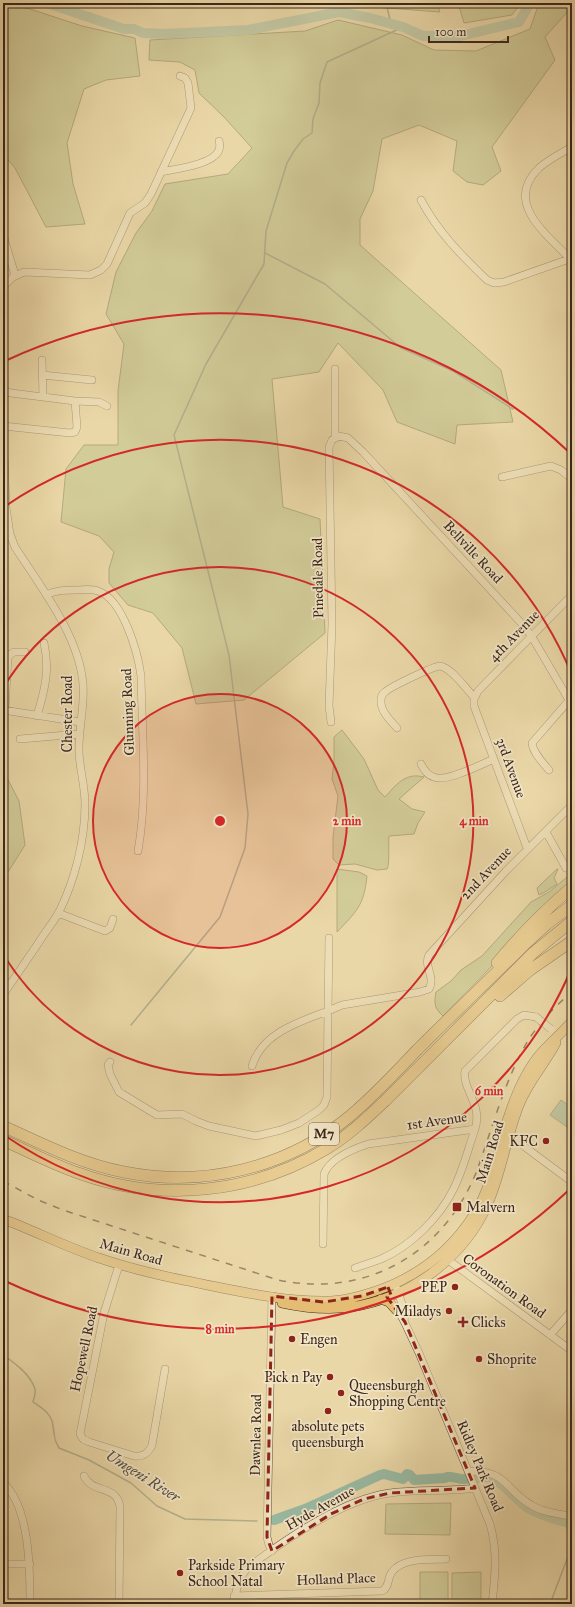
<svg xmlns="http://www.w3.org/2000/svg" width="575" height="1607" font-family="'IM FELL Great Primer',serif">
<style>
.green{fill:#b6be87;stroke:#787251}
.water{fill:#99baa2;stroke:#737f6c}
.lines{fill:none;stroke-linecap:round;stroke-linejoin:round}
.stream{stroke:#737f6c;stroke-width:1.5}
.river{stroke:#99baa2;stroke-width:10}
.minor-casing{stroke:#67523e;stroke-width:8}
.major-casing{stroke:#3b261b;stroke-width:10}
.highway-casing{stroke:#3b261b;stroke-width:12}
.minor{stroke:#f1e5c6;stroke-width:7}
.major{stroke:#e5bc74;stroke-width:9}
.highway{stroke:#e5bc74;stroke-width:11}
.rail{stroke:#3b261b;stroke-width:1.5;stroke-dasharray:7 7;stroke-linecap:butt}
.minor-bridge-casing{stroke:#67523e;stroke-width:8;stroke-linecap:butt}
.minor-bridge{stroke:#f1e5c6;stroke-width:7}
.marked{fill:none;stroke:#8f2418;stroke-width:3;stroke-dasharray:8 5;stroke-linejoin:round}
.ring{fill:none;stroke:#d62828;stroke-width:2}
.poi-dot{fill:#8f2418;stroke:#f1e5c6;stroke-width:1.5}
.labels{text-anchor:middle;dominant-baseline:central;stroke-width:3.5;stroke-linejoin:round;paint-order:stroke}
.shield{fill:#f1e5c6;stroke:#725f4e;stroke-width:1}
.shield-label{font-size:13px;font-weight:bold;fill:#3b261b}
.street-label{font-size:14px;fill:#3b261b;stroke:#f1e5c6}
.poi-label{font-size:14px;fill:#3b261b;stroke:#f1e5c6;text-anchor:start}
.water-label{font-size:15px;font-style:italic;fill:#524b3d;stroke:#f1e5c6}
.centre{fill:#d62828;stroke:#f1e5c6;stroke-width:2}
.ring-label{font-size:12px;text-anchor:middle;font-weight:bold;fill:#d62828;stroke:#f1e5c6;stroke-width:3.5;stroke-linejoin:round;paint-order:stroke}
</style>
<rect width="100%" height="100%" fill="#ead7a7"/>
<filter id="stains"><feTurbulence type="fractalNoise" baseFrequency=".005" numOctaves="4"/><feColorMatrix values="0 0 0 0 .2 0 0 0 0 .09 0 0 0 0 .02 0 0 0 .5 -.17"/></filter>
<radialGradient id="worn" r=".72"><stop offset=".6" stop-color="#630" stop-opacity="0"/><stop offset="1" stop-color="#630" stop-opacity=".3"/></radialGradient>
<path class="green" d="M 321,3 L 437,3 L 440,12 Z
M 458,3 L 521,3 L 512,15 L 464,23 Z
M 539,3 L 572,3 L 572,7 L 545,37 L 555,60 L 492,147 L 501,171 L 483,185 L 467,182 L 453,171 L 457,141 L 419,125 L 382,139 L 373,191 L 360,219 L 360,245 L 501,370 L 513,422 L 457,425 L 455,444 L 397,422 L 383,390 L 338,343 L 319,372 L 272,379 L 283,507 L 320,519 L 325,633 L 244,700 L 196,704 L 182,648 L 153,613 L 128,605 L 109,583 L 109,569 L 114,552 L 99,536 L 61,522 L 66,469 L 84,445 L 118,445 L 118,391 L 124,344 L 106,314 L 116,272 L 136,233 L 152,211 L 165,184 L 228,174 L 252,148 L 224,117 L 199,93 L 195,70 L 180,62 L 149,60 L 150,40 L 305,31 L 338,20 L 402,35 L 434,50 L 476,51 L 530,29 Z
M 3,5 L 27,8 L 82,26 L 135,38 L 140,76 L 106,80 L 84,89 L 67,143 L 73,184 L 85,224 L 46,227 L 15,168 L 3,154 Z
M 342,730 L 364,759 L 378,790 L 385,797 C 396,785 405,772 424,777 L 399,799 L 412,809 L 425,812 L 418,823 L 414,834 L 389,836 C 388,843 390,865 387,869 L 377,870 L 355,864 L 339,865 L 333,859 L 333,837 L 338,796 L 332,779 L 334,761 L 334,737 Z
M 3,770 L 19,801 L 25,845 L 3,880 Z
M 337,869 L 359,872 L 367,876 C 364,906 356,912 337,932 Z
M 557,869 L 558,869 L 554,878 L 557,884 L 545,892 L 539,895 L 537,888 Z
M 572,873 L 572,885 L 523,928 L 491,967 L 443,1016 C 434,1008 434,1003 436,992 L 451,981 L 461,970 L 482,956 L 531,902 L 549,892 Z
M 451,1503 L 450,1535 L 385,1534 L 386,1504 Z
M 420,1572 L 448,1572 L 448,1600 L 420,1600 Z
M 481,1572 L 481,1600 L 452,1601 L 452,1573 Z"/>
<path class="water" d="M 561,1100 L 572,1108 L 572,1126 L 570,1129 L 550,1115 Z"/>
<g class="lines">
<path class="stream" d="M 386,3 L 391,24
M 265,253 L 325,284 L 401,348 L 453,371 L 513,409
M 131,1025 L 220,917 L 245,848 L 248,814 L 229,655 L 174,435 L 206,364 L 264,264 L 266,231 L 287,163 L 294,151 L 303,139 L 312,133 L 313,119 L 319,103 L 320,83 L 327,62 L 403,27
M 3,1355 C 15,1363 30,1374 35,1389 C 36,1393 34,1398 33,1402 C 42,1408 52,1414 53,1426 C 55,1437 53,1438 59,1448 L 89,1460 L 131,1483 L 157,1506 L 185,1519 L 257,1521
M 550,1604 L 572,1546"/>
<path class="river" d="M 47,3 L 124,29 L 134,29 L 143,33 L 164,34 L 248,30 L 339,12 L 370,18 L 403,27 L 423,36 L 460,36 L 519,22 L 530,3
M 477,1478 C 482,1477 487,1476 492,1478 C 504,1483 516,1500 528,1508 C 541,1516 557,1519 572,1524
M 274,1520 L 305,1509 L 380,1475 L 384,1474 L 403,1479 L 407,1474 L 410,1475 L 414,1480 L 445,1478 L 447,1477 C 454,1476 459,1480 466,1479"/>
<g class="minor-casing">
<path id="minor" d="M 161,172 C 175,169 213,165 219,150 C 220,147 220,144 219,141
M 421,200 C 438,232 461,255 487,280 L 494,283 L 504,282 L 572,258
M 3,235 L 15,275
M 570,259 C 547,234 503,203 539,168 C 548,160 561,153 572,147
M 3,287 L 13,277 L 24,272 L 90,275 L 101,270 L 107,264 L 130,213 L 145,203 L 151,194 L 191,108 L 188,83 L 185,78 L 180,76
M 42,360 L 43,397
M 335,369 L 335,437
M 42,375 L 92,380
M 3,390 L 11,393 L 75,401 L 77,427 L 75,432 L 70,433 L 3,426
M 75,401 L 99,402 L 107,406
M 3,430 L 6,507 L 10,534 L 15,547 C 40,586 79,635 83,684 C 85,707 78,730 79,753 C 80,770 85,787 85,804 C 85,840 75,880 59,912 C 53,923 45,932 39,942 C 27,960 15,977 3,995
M 502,477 L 551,466 L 561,470 L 572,479
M 46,595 C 56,590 66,590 76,590 C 83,590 91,588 98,591 C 123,599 138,653 141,676 C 142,734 148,794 138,851
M 3,656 L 8,656 L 14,652 L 25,652
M 3,710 L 80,722
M 5,710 L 8,656
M 37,716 C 45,689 50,670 44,643
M 331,722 L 329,706 L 332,624 L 329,447 L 332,440 L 339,436 L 348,438 L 363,452 L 524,626 L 532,637 L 572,705
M 397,728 C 391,721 380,711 381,700 C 381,697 382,694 385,692 C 390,687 434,666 440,666 C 452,668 466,689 474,697
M 20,739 L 79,734
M 421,764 C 424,770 427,775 434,777 C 445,783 482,764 494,759
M 549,770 C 543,763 533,753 532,743 L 572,697
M 546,832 L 566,868
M 527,848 L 474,706 L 474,699 L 478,691 L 572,595
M 58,913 L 105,931 L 110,928 L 113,919
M 110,1062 L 108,1065 L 110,1074 L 119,1092 L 157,1115 L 182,1114 L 196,1121 L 209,1126 L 256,1136 L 281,1130 L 299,1123 L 319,1110 L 324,1105 L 327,1097 L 328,1011 L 342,1005 L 420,992 L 429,989 C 436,977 423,966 429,955 L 506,871 L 572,805
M 252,1066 C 262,1033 299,1022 328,1011 L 329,938
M 507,1132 L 525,1147 L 572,1182
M 323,1244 L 324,1174 C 330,1158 353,1149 368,1144 L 475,1129 C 483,1104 462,1090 465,1071 L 517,1019 L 524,1015 L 536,1017
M 444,1257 L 572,1351
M 119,1265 L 104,1313 L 80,1434 L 83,1439 L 89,1442 L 134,1456 C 143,1457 148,1454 152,1445 L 165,1369
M 355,1268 C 364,1265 373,1262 381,1259 C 411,1246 439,1218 453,1190 C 463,1171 468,1149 475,1129
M 397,1289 L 405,1313 L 404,1321
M 396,1307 L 404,1321 L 419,1353 L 490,1524 C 498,1552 495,1576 492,1604
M 550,1335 L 572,1310
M 469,1471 C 508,1471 503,1488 531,1505 C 543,1513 558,1513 572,1517
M 84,1476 C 92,1494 117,1484 120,1507 L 119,1604
M 3,1483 C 30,1506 30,1571 30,1604
M 272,1551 L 269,1545 L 267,1537 L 272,1296
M 3,1564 L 30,1564
M 234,1596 L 382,1591 C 390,1587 387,1578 392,1572 C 403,1557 430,1560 446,1559
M 233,1604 L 239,1580 L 247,1568 C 285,1540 343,1499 390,1493 C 418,1489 447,1492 475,1488"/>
</g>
<g class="major-casing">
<path id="major" d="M 3,1219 C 35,1231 66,1247 99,1258 C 137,1271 177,1279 217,1287 C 251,1294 287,1301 323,1301 C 339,1302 357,1297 373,1292 C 416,1278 449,1253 473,1216 C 493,1186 497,1148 509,1115 C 516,1094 526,1070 541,1053 C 551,1042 562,1033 572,1021
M 381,1299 L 389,1302 L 398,1312
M 282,1303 C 305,1308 329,1310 351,1307 C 409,1298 462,1260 487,1206 C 502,1173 506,1137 520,1103 C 529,1081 545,1064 556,1043"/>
</g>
<g class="highway-casing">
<path id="highway" d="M 497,963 C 520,935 545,910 572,887
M 500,996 L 530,970 L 572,941
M 3,1126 C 42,1144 82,1164 124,1172 C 204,1188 287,1168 350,1116 C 374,1096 396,1072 418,1049 C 453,1014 489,980 524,945 L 547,924 L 572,905
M 3,1140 C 29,1152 54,1165 81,1174 C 162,1203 253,1193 326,1149 C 348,1136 367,1118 385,1101 L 533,953 L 572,921"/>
</g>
<use href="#minor" class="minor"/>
<use href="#major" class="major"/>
<use href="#highway" class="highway"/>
<path class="rail" d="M 3,1181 L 38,1200 L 63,1210 L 278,1280 C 366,1298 442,1255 476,1173 C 492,1130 505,1078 529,1039 C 541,1021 556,1005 572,992"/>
<g class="minor-bridge-casing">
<path id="minor-bridge" d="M 536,1017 L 551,1029"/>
</g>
<use href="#minor-bridge" class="minor-bridge"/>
</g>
<path d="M0 0H575V1607H0ZM 388,1287 L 391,1295 L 387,1297 L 405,1322 L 475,1488 L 390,1493 L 364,1499 L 331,1514 L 272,1551 L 267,1537 L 272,1296 L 324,1302 L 362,1296 Z" fill="#ead7a7" fill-opacity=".55" fill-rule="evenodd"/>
<path class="marked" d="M 388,1287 L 391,1295 L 387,1297 L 405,1322 L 475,1488 L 390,1493 L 364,1499 L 331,1514 L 272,1551 L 267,1537 L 272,1296 L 324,1302 L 362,1296 Z"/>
<circle cx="220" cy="821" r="127" fill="#d62828" fill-opacity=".12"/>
<g class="ring">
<circle cx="220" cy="821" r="127"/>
<path d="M3 688A254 254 0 1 1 3 954"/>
<path d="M572 967A381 381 0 0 1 4 1135M4 507A381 381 0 0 1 572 675"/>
<path d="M570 1189A508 508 0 0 1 5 1281M5 361A508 508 0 0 1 570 453"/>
</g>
<g class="poi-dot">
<circle cx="546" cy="1141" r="4"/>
<rect x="452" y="1202" width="10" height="10" rx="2"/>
<circle cx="455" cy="1287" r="4"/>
<circle cx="449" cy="1311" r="4"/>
<path d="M461 1316h4v4h4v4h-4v4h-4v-4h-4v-4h4z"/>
<circle cx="292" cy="1339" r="4"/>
<circle cx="479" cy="1359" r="4"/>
<circle cx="330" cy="1377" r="4"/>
<circle cx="341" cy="1393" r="4"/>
<circle cx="328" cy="1411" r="4"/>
<circle cx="180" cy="1573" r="4"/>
</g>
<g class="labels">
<rect class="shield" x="309" y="1123" width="30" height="22" rx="3"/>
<g class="shield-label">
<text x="324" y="1134">M7</text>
</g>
<g class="street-label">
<text transform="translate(473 552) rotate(47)">Bellville Road</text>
<text transform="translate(318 578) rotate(-91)">Pinedale Road</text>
<text transform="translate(514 636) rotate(-46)">4th Avenue</text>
<text transform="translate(128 712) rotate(-92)">Glunning Road</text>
<text transform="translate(67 714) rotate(-90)">Chester Road</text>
<text transform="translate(511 768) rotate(70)">3rd Avenue</text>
<text transform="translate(486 873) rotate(-47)">2nd Avenue</text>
<text transform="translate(437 1121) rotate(-8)">1st Avenue</text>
<text transform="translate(490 1152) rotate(-73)">Main Road</text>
<text transform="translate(131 1252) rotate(16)">Main Road</text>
<text transform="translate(504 1286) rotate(36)">Coronation Road</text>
<text transform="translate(84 1349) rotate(-78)">Hopewell Road</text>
<text transform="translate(256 1435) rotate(-89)">Dawnlea Road</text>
<text transform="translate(480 1466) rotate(67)">Ridley Park Road</text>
<text transform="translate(320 1508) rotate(-29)">Hyde Avenue</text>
<text transform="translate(336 1579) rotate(-2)">Holland Place</text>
</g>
<g class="poi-label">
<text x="538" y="1141" text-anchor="end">KFC</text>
<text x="466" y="1207">Malvern</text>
<text x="447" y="1287" text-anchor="end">PEP</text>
<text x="441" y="1311" text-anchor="end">Miladys</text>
<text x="471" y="1322">Clicks</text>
<text x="300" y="1339">Engen</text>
<text x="487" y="1359">Shoprite</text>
<text x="322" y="1377" text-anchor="end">Pick n Pay</text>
<text x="349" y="1385">Queensburgh<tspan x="349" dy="16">Shopping Centre</tspan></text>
<text x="328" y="1426" text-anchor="middle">absolute pets<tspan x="328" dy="16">queensburgh</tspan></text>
<text x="188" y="1565">Parkside Primary<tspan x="188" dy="16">School Natal</tspan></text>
</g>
<g class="water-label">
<text transform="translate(143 1476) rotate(32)">Umgeni River</text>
</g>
</g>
<circle cx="220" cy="821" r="6" class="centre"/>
<g class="ring-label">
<text x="347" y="825">2 min</text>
<text x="474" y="825">4 min</text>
<text x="489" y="1095">6 min</text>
<text x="220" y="1333">8 min</text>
</g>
<rect width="575" height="1607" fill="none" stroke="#ead7a7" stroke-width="16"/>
<rect x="4" y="4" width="567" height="1599" fill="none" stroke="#3b261b" stroke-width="2"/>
<rect x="8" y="8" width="559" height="1591" fill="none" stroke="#3b261b"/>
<path d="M429 36v6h79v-6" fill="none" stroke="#3b261b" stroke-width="2"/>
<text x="435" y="36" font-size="12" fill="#3b261b" stroke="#f1e5c6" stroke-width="3" paint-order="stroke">100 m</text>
<rect width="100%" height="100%" filter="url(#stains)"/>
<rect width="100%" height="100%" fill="url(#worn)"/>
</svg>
